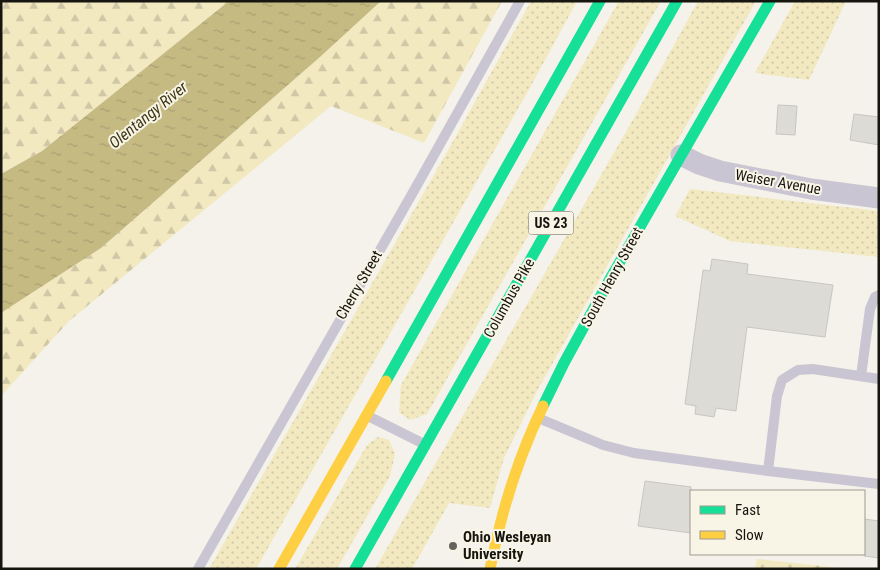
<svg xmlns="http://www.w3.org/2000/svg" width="880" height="570" font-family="'Roboto Condensed',sans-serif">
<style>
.grass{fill:url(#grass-dots)}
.forest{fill:url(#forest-firs)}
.water{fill:url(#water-ripples)}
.building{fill:#dddbd6;stroke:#c7c6c0}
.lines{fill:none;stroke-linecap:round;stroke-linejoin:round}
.lane{stroke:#cac5d2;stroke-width:10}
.street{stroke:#cac5d2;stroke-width:21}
.fast{stroke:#16e098;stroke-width:11}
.slow{stroke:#ffcf43;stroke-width:11}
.poi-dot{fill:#64625c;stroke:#f8f5e6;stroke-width:2}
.labels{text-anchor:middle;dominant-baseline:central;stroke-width:4;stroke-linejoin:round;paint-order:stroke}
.shield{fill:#f8f5e6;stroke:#5a5850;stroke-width:1}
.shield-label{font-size:14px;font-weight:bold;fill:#171510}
.street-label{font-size:15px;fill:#171510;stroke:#f8f5e6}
.poi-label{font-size:15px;font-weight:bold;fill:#171510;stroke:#f8f5e6;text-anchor:start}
.water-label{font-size:16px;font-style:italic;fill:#3f3817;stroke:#f8f5e6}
</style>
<defs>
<pattern id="grass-dots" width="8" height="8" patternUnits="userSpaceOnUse" patternTransform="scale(1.25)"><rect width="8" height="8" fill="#f2e9c1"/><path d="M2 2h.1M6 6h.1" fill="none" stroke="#cfc7a5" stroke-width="1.8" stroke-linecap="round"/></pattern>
<pattern id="forest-firs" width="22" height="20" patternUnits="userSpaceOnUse" patternTransform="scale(1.25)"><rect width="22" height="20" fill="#f2e9c1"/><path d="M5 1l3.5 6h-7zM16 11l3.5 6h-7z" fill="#cfc7a5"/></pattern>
<pattern id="water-ripples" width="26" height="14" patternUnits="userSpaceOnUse" patternTransform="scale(1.25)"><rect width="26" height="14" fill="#c6ba83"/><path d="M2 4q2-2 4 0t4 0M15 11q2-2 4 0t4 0" fill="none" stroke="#a99f70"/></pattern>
</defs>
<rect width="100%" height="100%" fill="#f4f2ea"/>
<path class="grass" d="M 531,1 L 577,1 L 532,84 L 256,569 L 209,569 L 447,152 Z
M 619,1 L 661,1 L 427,414 L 410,420 L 399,412 L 401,385 Z
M 698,1 L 756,1 L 537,391 L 504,458 L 490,508 L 449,503 L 412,569 L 375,569 L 635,116 Z
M 795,1 L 846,1 L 809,80 L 755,73 Z
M 690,189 L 879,211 L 879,257 L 730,241 L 675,216 Z
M 378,437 L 389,440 L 395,454 L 390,476 L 337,569 L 295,569 L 367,445 Z"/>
<path class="forest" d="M 1,1 L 229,1 L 42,151 L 1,174 Z
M 381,1 L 502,1 L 424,143 L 331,106 L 69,321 L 1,396 L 1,313 L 101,248 L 320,57 Z
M 757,559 L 850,569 L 755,569 Z"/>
<path class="water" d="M 229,1 L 381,1 L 320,57 L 101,248 L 1,313 L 1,174 L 42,151 Z"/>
<path class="building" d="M 778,105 L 797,106 L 795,135 L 776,134 Z
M 854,114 L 879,117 L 879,145 L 850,140 Z
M 712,259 L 748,264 L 747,274 L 833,285 L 825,337 L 747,327 L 736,411 L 716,408 L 714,417 L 695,414 L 696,406 L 685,404 L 703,270 L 710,271 Z
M 645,481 L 691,487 L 691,533 L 638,526 Z
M 864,519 L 879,521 L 879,558 L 864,556 Z"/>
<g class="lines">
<path class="lane" d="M 861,376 L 870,309 L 875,297 L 879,295
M 368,416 L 424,444
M 538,418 L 603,445 L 634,453 L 768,471 L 777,396 L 782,380 L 798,370 L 813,369 L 879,379
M 768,471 L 879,484
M 198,569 L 416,187 L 520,1"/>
<path class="street" d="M 681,155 L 699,164 L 720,171 L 811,189 L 879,198"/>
<path class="fast" d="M 386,381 L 600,1
M 543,406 L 564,363 L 610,279 L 770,1
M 355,569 L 677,1"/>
<path class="slow" d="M 279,569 L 386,381
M 490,569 C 501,512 518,458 543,406"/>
</g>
<circle class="poi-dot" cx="453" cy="546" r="5"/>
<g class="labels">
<rect class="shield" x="528.5" y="211.5" width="45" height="23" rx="4"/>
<g class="shield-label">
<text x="551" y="223">US 23</text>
</g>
<g class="street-label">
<text transform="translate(778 182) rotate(10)">Weiser Avenue</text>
<text transform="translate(612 277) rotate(-61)">South Henry Street</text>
<text transform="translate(359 285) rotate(-60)">Cherry Street</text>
<text transform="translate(509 298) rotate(-61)">Columbus Pike</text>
</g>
<g class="poi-label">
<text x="463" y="537">Ohio Wesleyan<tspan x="463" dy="17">University</tspan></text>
</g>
<g class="water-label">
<text transform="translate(148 115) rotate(-39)">Olentangy River</text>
</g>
</g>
<rect width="880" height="570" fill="none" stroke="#171510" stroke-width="5"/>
<rect x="690" y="490" width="175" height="65" fill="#f8f5e6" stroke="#9e9b90"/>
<rect x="700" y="506" width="25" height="8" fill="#16e098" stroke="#9e9b90"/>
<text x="735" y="515" font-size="15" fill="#171510">Fast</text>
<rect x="700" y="531" width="25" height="8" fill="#ffcf43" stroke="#9e9b90"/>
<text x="735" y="540" font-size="15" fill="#171510">Slow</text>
</svg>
